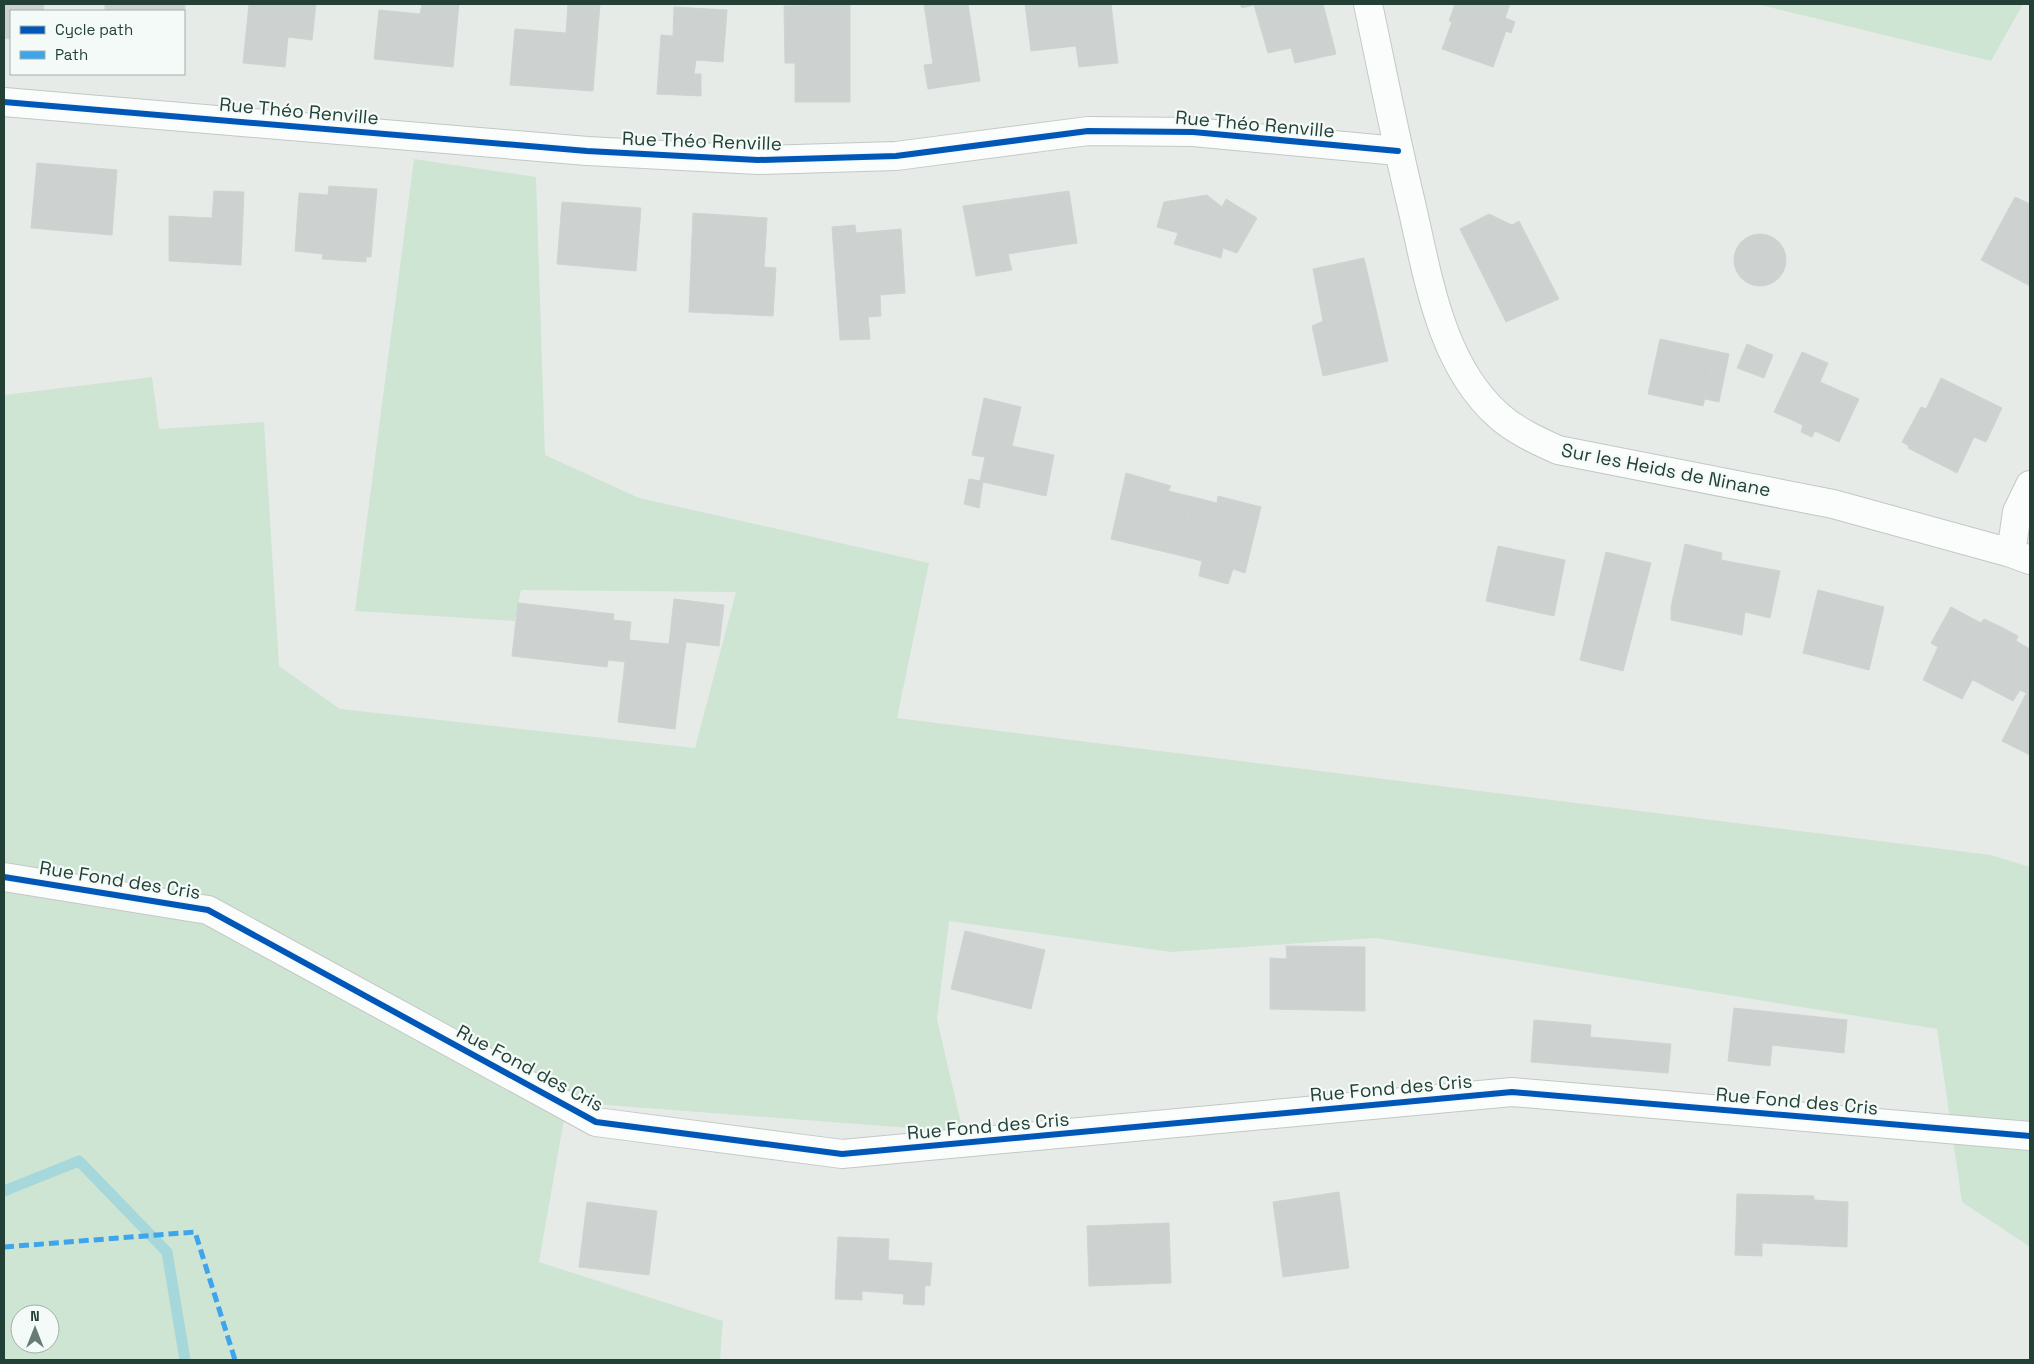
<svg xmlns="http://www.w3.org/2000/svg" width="2034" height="1364" font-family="'Space Grotesk',sans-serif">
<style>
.green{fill:#cee5d4;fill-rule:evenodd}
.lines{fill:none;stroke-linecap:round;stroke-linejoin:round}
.stream{stroke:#a5d7db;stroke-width:11}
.building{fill:#cdd2d0;stroke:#ced4d1}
.minor-casing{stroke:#c3c8c5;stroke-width:30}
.tertiary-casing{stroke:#c3c8c5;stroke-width:30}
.minor{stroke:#fbfcfc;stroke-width:28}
.tertiary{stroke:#fbfcfc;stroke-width:28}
.quiet{stroke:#3ea4eb;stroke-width:5;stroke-dasharray:10 5;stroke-linecap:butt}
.cycleway-casing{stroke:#f4faf7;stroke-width:9}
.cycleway{stroke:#0057b8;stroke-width:6}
.labels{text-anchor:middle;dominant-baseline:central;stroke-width:4.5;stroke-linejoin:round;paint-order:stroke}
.street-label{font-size:19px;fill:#224036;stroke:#f4faf7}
</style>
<rect width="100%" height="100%" fill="#e6ebe8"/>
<path class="green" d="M 1756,4 L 2023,4 L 1991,61 Z
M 414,159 L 536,177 L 545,455 L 639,498 L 929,563 L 897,718 L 1991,855 L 2030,867 L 2030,1247 L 1962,1202 L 1937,1029 L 1376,938 L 1171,952 L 949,921 L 937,1019 L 963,1132 L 567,1102 L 539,1262 L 723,1321 L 720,1360 L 4,1360 L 4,395 L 152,377 L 159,429 L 264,422 L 279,666 L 340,709 L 695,748 L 736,592 L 521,590 L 515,621 L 355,611 ZM 20,1314 L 50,1314 L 50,1344 L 20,1344 Z"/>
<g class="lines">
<path class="stream" d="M 4,1191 L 79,1161 L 167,1252 L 185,1360"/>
</g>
<path class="building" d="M 4,4 L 44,4 L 43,11 L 11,11 L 11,39 L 4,38 Z
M 105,4 L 185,4 L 184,23 L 184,11 L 105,11 Z
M 249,4 L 316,4 L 312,40 L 288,37 L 285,67 L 243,63 Z
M 422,4 L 459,4 L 453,67 L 374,59 L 379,10 L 420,14 Z
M 568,4 L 600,4 L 593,91 L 510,85 L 515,29 L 566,33 Z
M 924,4 L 968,4 L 980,81 L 928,89 L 924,65 L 933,64 Z
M 1025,4 L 1111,4 L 1118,63 L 1079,67 L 1076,46 L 1031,51 Z
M 1240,4 L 1323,4 L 1336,54 L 1295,63 L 1291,48 L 1268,53 L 1254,5 L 1242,8 Z
M 1455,4 L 1510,4 L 1505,18 L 1515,22 L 1511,33 L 1506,31 L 1493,67 L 1442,49 L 1452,22 L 1449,21 Z
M 850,5 L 850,102 L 795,102 L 795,63 L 785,63 L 784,6 Z
M 674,7 L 727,10 L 723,62 L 696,60 L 694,74 L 701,74 L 701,96 L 657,94 L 661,35 L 673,36 Z
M 37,163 L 117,170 L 112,235 L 31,228 Z
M 329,186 L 377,189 L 371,257 L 366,257 L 366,262 L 322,259 L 323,254 L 295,251 L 299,193 L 328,195 Z
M 214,191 L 244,192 L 241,265 L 169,261 L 169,216 L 212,218 Z
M 1069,191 L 1077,243 L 1008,254 L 1012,270 L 976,276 L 963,206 Z
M 1207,195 L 1222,207 L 1226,199 L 1257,218 L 1237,253 L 1223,248 L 1221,258 L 1174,244 L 1178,233 L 1157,227 L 1164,202 Z
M 2015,197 L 2030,204 L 2030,286 L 1981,260 Z
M 562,202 L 641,208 L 636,271 L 557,264 Z
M 693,213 L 767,218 L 764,267 L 776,268 L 773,316 L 689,312 Z
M 1489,214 L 1512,225 L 1519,221 L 1559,299 L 1506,322 L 1460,229 Z
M 855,225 L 856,233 L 901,229 L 905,293 L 880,295 L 881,316 L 868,317 L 870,339 L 840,340 L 832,227 Z
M1734 260a26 26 0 1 1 52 0a26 26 0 1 1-52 0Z
M 1364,258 L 1388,361 L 1323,376 L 1312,326 L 1323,321 L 1313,269 Z
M 1660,339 L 1715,351 L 1703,406 L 1648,394 Z
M 1747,344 L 1773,355 L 1764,378 L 1737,368 Z
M 1715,351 L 1729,354 L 1719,402 L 1705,399 Z
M 1802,352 L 1828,363 L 1820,382 L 1859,399 L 1839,442 L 1815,431 L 1812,437 L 1801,432 L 1803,425 L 1774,412 Z
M 1941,378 L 2002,408 L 1986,442 L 1974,437 L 1957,473 L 1908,448 L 1909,446 L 1902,442 L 1921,407 L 1926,409 Z
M 984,398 L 1021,407 L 1012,446 L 1054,455 L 1046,496 L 983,482 L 979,508 L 964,504 L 969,479 L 980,481 L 985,457 L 972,455 Z
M 1126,473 L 1171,486 L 1168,491 L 1193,497 L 1178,555 L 1111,539 Z
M 1218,496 L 1261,507 L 1245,573 L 1233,569 L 1228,584 L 1199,576 L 1202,561 L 1178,555 L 1193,497 L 1217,503 Z
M 1685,544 L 1722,553 L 1721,560 L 1780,571 L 1770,618 L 1745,612 L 1742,635 L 1671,620 L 1671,607 Z
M 1498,546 L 1565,560 L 1554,616 L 1486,601 Z
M 1606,552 L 1651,563 L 1623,671 L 1580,660 Z
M 1818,590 L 1884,607 L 1869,670 L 1803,653 Z
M 674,599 L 724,605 L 719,646 L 686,642 L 675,729 L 618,722 L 625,662 L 608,660 L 607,667 L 512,656 L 518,603 L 614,614 L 613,620 L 631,622 L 629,640 L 669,644 Z
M 1951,607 L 1981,623 L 1984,619 L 2001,627 L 1962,699 L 1923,680 L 1938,647 L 1931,643 Z
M 2001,627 L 2018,636 L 2016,641 L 2030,649 L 2030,686 L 2026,693 L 2020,690 L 2013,701 L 1973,680 Z
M 2030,686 L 2030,755 L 2002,741 Z
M 965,931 L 1045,950 L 1031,1009 L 951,989 Z
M 1286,946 L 1365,947 L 1365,1011 L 1270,1009 L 1270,958 L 1287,959 Z
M 1734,1008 L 1847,1020 L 1844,1053 L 1772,1045 L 1770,1066 L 1728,1061 Z
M 1534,1020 L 1591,1025 L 1590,1037 L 1671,1044 L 1668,1073 L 1531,1062 Z
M 1339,1192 L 1349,1268 L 1283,1277 L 1273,1202 Z
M 1737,1194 L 1814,1196 L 1814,1200 L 1848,1202 L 1847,1247 L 1762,1243 L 1762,1256 L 1735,1255 Z
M 587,1202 L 657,1211 L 649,1275 L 579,1267 Z
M 1169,1223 L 1171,1283 L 1089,1286 L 1087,1226 Z
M 838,1237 L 889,1239 L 888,1260 L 932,1263 L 930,1286 L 925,1285 L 924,1305 L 903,1304 L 904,1294 L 862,1291 L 862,1300 L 835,1299 Z"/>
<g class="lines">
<g class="minor-casing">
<path id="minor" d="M 1368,4 C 1382,70 1395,137 1411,203 C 1428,276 1440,364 1499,416 C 1516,431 1538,441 1558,450 L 1833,504 L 2011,553 L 2030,560
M 4,102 L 587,151 L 758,160 L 896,156 L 1088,131 L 1193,132 L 1398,151
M 2011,553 L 2017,512 L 2030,485"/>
</g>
<g class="tertiary-casing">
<path id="tertiary" d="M 4,877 L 208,910 L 596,1122 L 842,1154 L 1512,1092 L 2030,1136"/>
</g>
<use href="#minor" class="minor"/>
<use href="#tertiary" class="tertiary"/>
<path class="quiet" d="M 4,1247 L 195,1232 L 235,1360"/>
<g class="cycleway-casing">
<path id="cycleway" d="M 4,102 L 587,151 L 758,160 L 896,156 L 1088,131 L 1193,132 L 1398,151
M 4,877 L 208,910 L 596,1122 L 842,1154 L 1512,1092 L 2030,1136"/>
</g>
<use href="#cycleway" class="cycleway"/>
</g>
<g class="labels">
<g class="street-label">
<text transform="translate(299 111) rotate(5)">Rue Théo Renville</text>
<text transform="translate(1255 124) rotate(5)">Rue Théo Renville</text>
<text transform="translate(702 141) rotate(2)">Rue Théo Renville</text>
<text transform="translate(1666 470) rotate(11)">Sur les Heids de Ninane</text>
<text transform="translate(120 880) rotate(9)">Rue Fond des Cris</text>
<text transform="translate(530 1068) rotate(28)">Rue Fond des Cris</text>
<text transform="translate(1391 1088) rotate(-5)">Rue Fond des Cris</text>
<text transform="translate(1797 1101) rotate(5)">Rue Fond des Cris</text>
<text transform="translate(988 1126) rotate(-5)">Rue Fond des Cris</text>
</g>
</g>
<rect width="2034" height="1364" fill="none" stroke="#224036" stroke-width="10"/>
<rect x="10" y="10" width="175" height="65" fill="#f4faf7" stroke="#a0b0aa"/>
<rect x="20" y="26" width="25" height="8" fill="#0057b8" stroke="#a0b0aa"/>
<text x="55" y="35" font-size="15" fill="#224036">Cycle path</text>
<rect x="20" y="51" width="25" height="8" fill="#3ea4eb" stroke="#a0b0aa"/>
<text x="55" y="60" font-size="15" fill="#224036">Path</text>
<g transform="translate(35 1329)"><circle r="24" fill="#f4faf7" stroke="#a0b0aa"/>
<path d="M0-4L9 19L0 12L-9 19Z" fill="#677c74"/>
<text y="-8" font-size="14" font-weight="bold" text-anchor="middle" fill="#224036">N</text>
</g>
</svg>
